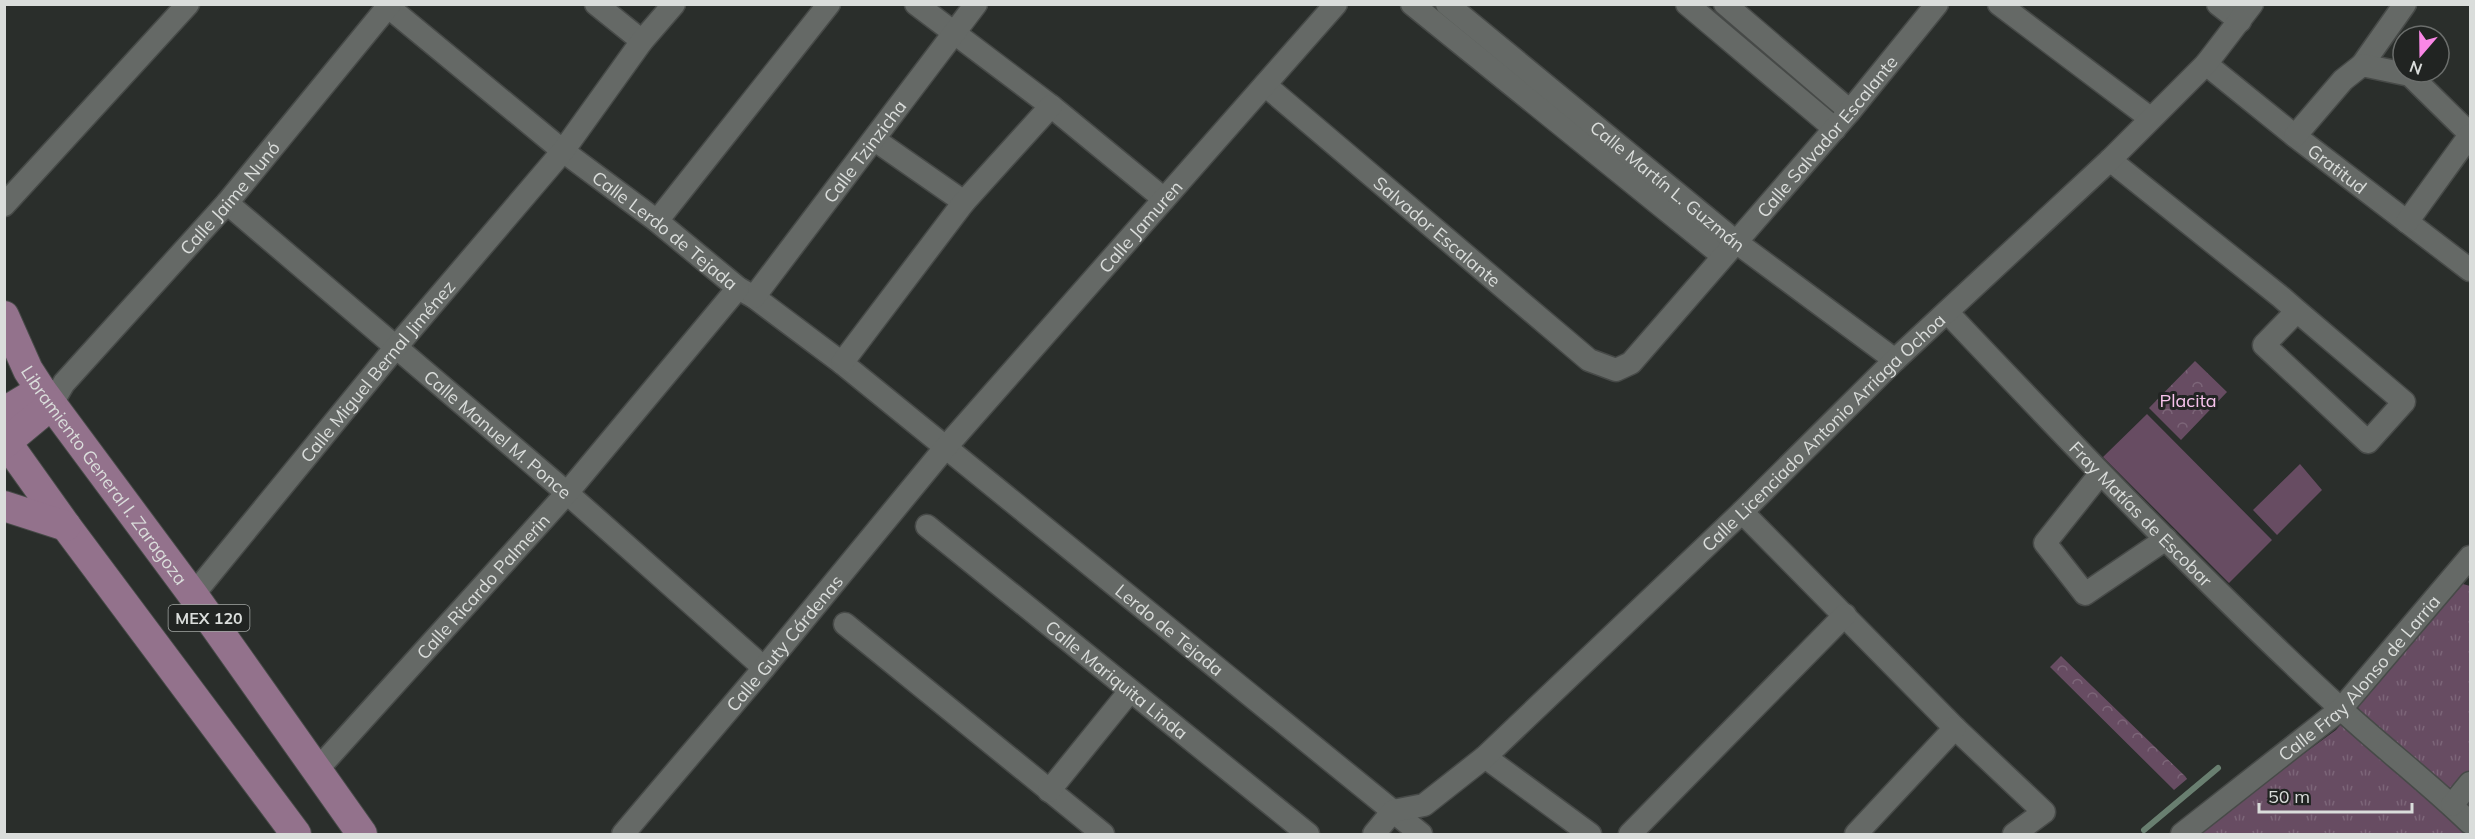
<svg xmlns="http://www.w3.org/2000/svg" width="2475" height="839" font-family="Mulish,sans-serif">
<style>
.grass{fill:url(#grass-tufts)}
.park{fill:url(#park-crowns)}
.garden{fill:#674c62}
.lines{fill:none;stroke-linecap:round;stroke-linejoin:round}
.stream{stroke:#697f70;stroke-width:6}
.minor-casing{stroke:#474a48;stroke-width:25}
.major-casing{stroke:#474a48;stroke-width:32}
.minor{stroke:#656966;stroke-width:22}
.major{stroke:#93728c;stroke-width:30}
.labels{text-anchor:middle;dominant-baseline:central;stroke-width:6;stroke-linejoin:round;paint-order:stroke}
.shield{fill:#212422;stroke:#a2a6a4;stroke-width:1.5}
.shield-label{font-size:16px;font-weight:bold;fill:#dadddb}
.street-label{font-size:18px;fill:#dadddb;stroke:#212422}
.park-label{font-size:18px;fill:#f7c3ec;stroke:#212422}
</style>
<defs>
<pattern id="grass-tufts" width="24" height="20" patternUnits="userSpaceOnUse" patternTransform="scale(1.5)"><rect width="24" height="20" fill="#674c62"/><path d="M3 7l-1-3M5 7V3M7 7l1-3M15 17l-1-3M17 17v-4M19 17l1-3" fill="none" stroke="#7c6578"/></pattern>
<pattern id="park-crowns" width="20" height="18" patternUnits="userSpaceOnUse" patternTransform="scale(1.5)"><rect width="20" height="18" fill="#674c62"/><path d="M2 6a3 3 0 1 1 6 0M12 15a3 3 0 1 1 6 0" fill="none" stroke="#7c6578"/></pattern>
</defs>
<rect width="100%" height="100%" fill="#2a2e2b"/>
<path class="grass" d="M 2463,584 L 2470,586 L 2470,834 L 2194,834 L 2336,730 Z"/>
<path class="park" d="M 2195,361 L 2227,392 L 2181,440 L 2149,408 Z
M 2061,656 L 2185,776 L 2187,779 L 2174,790 L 2050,667 Z"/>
<path class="garden" d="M 2147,414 L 2272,540 L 2229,583 L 2103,457 Z
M 2300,464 L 2322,490 L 2277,535 L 2253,510 Z"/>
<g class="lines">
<path class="stream" d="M 2144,830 L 2218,768"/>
<g class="minor-casing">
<g id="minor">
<path id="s1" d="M 385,4 L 563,151 L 657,221 L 738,288 L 754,297 L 842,363 L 1421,834"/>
<path d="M 596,4 L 642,41"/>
<path d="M 916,4 L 1051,106 L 1164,199"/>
<path d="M 1412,4 L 1723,256"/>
<path id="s2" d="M 1447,4 L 1736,242 L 1895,360"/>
<path d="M 1687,4 L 1835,129"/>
<path d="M 1725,4 L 1850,111"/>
<path d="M 1999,4 L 2150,118"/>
<path d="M 2218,4 L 2240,21"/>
<path id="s3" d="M 2206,64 L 2295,136 L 2470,270"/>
<path d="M 2362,65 L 2405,4"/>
<path id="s4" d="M 1265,85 L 1589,360 L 1616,370 L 1631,363 L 1850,111 L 1937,4"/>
<path d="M 2295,136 L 2343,80 L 2362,65 L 2410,75 L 2470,134"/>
<path d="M 875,140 L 964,202"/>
<path d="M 2110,160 L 2281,297 L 2297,311 L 2404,402 L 2368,442 L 2264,345 L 2297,311"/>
<path id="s5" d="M 227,203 L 567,493 L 764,668"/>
<path d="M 4,205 L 188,4"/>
<path d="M 657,221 L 829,4"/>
<path d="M 2407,222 L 2470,135"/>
<path id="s6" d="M 754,297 L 976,4"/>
<path id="s7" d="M 1947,312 C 2075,447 2204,583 2341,709 C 2383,748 2429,783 2470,823"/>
<path d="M 842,363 L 964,202 L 1051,106"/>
<path id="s8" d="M 51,405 L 64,383 L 227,203 L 390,4"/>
<path d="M 2100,474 L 2045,543 L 2085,594 L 2166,539"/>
<path d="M 1742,512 L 1955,728 L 2044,812 L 2014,834"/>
<path id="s9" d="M 927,526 L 1308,834"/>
<path id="s10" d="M 193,595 L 396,347 L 563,151 L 642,41 L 674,4"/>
<path d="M 845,624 L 1103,834"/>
<path d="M 1485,757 L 1590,834"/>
<path id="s11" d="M 316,771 L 567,493 L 738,288"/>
<path d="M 1049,791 L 1130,691"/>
<path d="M 2452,805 L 2470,783"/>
<path id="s12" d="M 623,834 L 764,668 L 945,448 L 1336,4"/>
<path id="s13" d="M 1374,834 L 1393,811 L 1424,805 L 1485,757 L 1742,512 L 1895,360 L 2110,160 L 2206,64 L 2252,4"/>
<path d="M 1630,834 L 1845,615"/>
<path d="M 1856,834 L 1955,728"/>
<path id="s14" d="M 2182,834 L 2341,709 L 2470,557"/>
</g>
</g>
<g class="major-casing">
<g id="major">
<path id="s15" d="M 4,316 L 28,370 L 41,390 L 193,595 L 362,834"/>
<path d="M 4,412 L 41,390"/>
<path d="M 4,439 L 66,526 L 296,834"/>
<path d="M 4,444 L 51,405"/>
<path d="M 4,506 L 66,526"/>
</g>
</g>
<use href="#minor" class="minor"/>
<use href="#major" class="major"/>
</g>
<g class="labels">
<rect class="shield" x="168.5" y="605" width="81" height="26" rx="4.5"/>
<g class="shield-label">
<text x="209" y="618">MEX 120</text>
</g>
<g class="street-label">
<text stroke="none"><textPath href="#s4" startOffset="770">Calle Salvador Escalante</textPath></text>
<text stroke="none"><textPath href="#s6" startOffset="183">Calle Tzinzicha</textPath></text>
<text stroke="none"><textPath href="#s3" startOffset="168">Gratitud</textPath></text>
<text stroke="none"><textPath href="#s2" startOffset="286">Calle Martín L. Guzmán</textPath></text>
<text stroke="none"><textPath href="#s8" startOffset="274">Calle Jaime Nunó</textPath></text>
<text stroke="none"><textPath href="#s12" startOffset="798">Calle Jamuren</textPath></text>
<text stroke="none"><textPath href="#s1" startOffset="360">Calle Lerdo de Tejada</textPath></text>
<text stroke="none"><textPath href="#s4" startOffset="226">Salvador Escalante</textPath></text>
<text stroke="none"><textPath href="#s10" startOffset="290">Calle Miguel Bernal Jiménez</textPath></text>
<text stroke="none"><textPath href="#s13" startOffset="608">Calle Licenciado Antonio Arriaga Ochoa</textPath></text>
<text stroke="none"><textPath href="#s5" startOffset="356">Calle Manuel M. Ponce</textPath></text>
<text stroke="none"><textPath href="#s15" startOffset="189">Libramiento General I. Zaragoza</textPath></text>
<text stroke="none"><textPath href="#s7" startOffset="280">Fray Matías de Escobar</textPath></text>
<text stroke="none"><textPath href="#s11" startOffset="249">Calle Ricardo Palmerin</textPath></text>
<text stroke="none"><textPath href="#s1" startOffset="1004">Lerdo de Tejada</textPath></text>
<text stroke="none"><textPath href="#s12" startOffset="250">Calle Guty Cárdenas</textPath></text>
<text stroke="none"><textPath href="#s14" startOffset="237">Calle Fray Alonso de Larria</textPath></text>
<text stroke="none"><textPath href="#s9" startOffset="244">Calle Mariquita Linda</textPath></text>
</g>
<g class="park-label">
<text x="2188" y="400">Placita</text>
</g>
</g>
<rect width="2475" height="839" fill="none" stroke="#dadddb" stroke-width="12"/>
<g transform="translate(2421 54) rotate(200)"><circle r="28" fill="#212422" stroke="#6b6e6c" stroke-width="1.5"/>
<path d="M0-4.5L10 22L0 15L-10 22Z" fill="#fa87e6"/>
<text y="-9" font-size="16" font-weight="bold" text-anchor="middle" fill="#dadddb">N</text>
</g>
<path d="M2259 803v9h153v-9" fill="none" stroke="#dadddb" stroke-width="3"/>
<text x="2268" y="803" font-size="18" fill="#dadddb" stroke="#212422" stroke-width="4.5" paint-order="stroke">50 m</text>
</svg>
